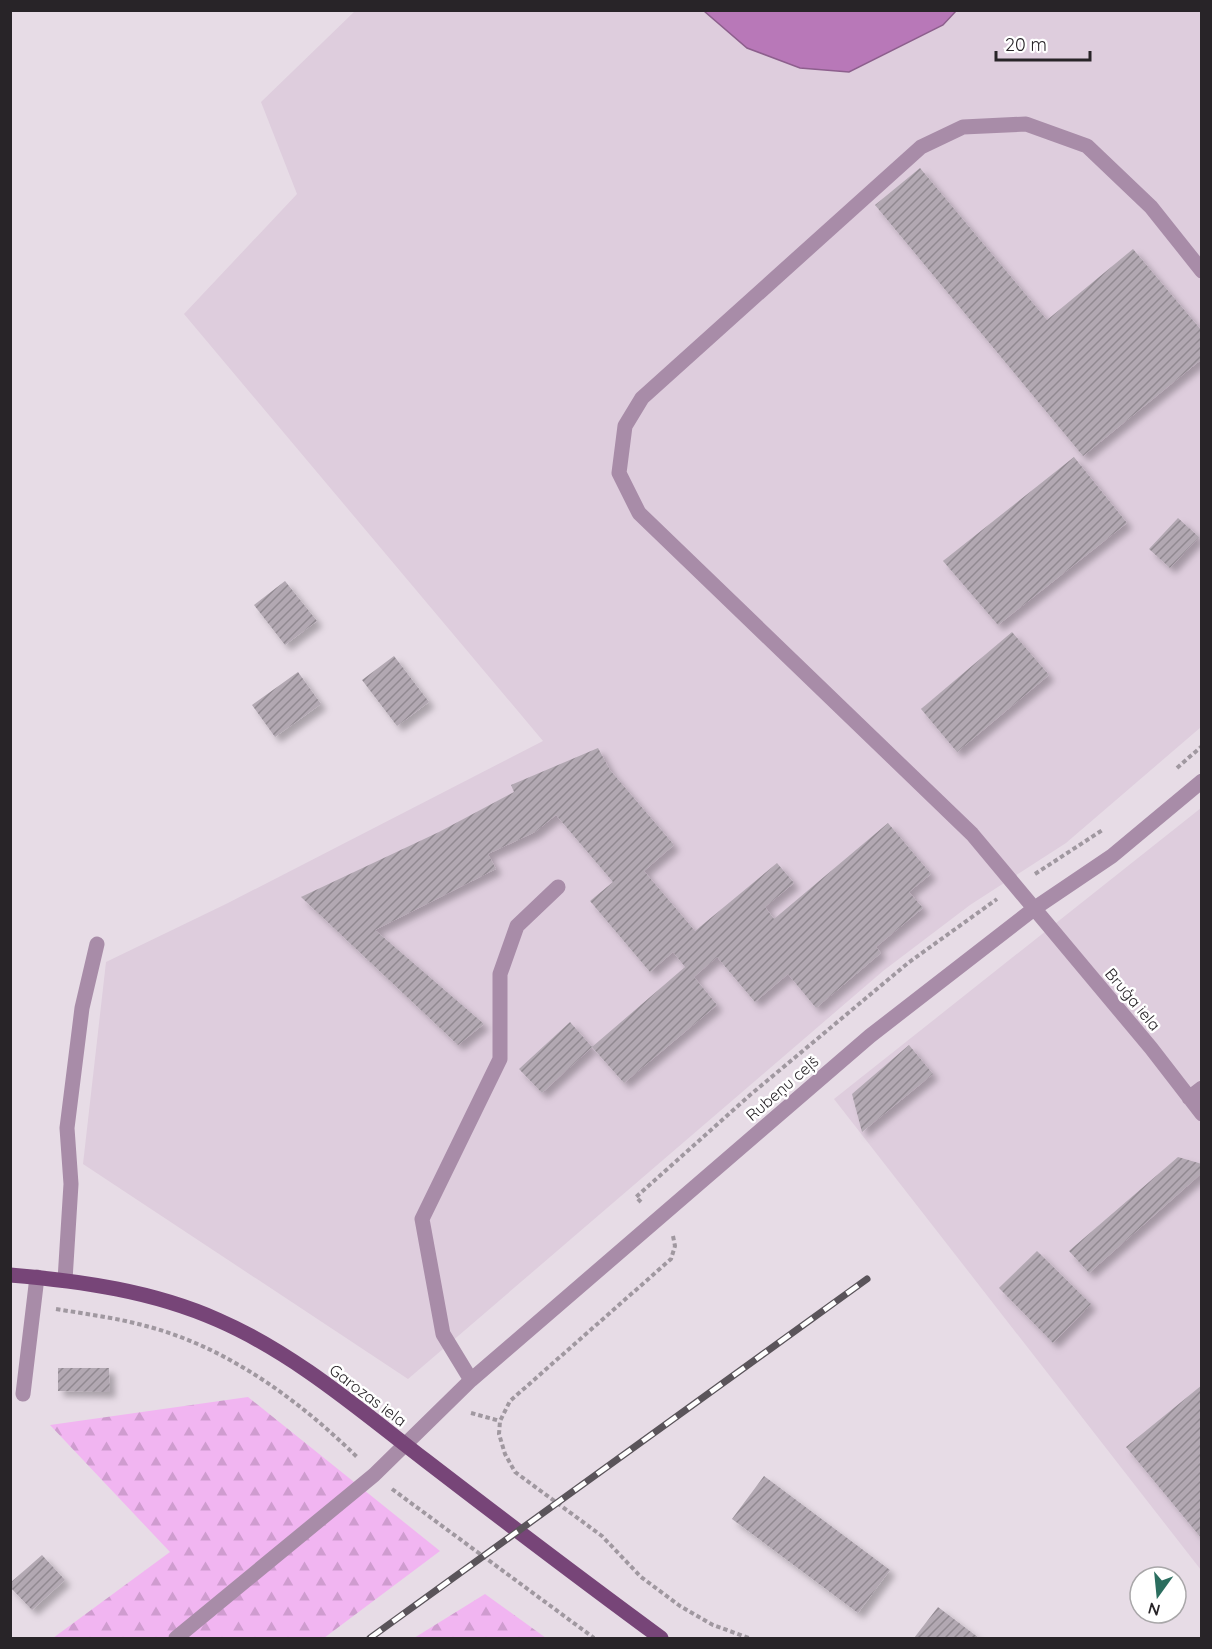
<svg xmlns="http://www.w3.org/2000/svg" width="1212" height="1649" font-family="Quicksand,sans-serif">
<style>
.built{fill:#decddd}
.forest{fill:url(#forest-firs)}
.water{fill:#b878b8;stroke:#8d5f8d;stroke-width:1.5}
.building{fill:url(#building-hatch);filter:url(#shadow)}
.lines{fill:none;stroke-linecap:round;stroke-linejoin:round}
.path{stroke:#a098a0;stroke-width:4;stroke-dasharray:4.5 3;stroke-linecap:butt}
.minor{stroke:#a88ca8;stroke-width:15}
.major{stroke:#774578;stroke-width:15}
.rail-casing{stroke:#5a545a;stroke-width:7}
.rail{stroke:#fff;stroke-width:4.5;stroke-dasharray:14;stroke-linecap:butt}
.labels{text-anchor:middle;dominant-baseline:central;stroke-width:5;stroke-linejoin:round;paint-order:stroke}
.street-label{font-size:16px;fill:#282428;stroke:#fff}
</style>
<defs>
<pattern id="forest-firs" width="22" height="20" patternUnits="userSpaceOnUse" patternTransform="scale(1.5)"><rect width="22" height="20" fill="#f1b5f1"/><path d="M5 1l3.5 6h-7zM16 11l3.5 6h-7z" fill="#cf9ccf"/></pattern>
<pattern id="building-hatch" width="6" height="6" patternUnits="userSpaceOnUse" patternTransform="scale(1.5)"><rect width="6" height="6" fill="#b2a8b2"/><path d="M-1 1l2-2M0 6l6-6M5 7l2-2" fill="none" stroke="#918991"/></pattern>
<filter id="shadow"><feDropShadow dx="5.5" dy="5.5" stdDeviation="3" flood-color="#0004"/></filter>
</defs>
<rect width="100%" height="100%" fill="#e7dce6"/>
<path class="built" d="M 355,11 L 1201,11 L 1201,727 L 1066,843 L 970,905 L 883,971 L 408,1379 L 83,1164 L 106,962 L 228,903 L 543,741 L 184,314 L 297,194 L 261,102 Z
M 1201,808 L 1201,1570 L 834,1099 Z"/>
<path class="forest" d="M 248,1397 L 440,1551 L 324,1638 L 53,1638 L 170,1552 L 50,1425 Z
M 485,1594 L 546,1638 L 414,1638 Z"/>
<path class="water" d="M 704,11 L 956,11 L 943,25 L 849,72 L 800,68 L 747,48 Z"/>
<path class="building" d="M 920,168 L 1047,320 L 1133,249 L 1202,331 L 1202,359 L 1083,456 L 875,205 Z
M 1074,457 L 1127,523 L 998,625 L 943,561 Z
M 1178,518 L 1199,537 L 1170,568 L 1149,549 Z
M 285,581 L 317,621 L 285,645 L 254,605 Z
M 1012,632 L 1049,675 L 957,752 L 921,709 Z
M 394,656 L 429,702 L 397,726 L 362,680 Z
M 298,672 L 321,704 L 275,737 L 252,705 Z
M 598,748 L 610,770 L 674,845 L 644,871 L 695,931 L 777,863 L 794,883 L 765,907 L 774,919 L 888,823 L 931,874 L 909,892 L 923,908 L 876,947 L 881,953 L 816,1008 L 788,974 L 755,1002 L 717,957 L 694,977 L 717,1005 L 624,1083 L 592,1047 L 685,967 L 673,952 L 650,972 L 590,901 L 613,882 L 556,815 L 535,832 L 488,854 L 496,869 L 375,930 L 484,1024 L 458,1045 L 301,897 L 439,832 L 514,792 L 511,785 Z
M 570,1022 L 592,1047 L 542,1093 L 519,1069 Z
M 909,1045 L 933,1074 L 862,1132 L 852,1094 Z
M 1178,1157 L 1202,1164 L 1202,1173 L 1089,1273 L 1069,1251 Z
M 1037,1251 L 1091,1304 L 1053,1343 L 999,1288 Z
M 58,1368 L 109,1368 L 110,1392 L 58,1391 Z
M 1202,1385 L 1202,1539 L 1126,1447 Z
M 764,1476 L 890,1570 L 858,1613 L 732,1519 Z
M 42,1555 L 65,1580 L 32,1610 L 10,1587 L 10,1583 Z
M 938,1607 L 979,1638 L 914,1638 Z"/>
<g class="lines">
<path class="path" d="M 1177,768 L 1202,746
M 1035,874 L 1104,829
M 641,1202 L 636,1197 L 750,1095 L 908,963 L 997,899
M 673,1236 L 675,1246 L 671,1259 L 510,1401 L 500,1421 L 499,1434 L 505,1454 L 515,1472 L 602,1536 L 641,1577 L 680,1606 L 713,1625 L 749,1638
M 56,1309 C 86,1314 117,1318 146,1326 C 227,1347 299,1400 358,1458
M 471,1413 L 500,1421
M 392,1489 L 594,1638"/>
<path class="minor" d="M 1202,271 L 1151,207 L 1087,146 L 1026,124 L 963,127 L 921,147 L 642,398 L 625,426 L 619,473 L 639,513 L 972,834 L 1151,1048 L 1202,1114
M 1189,1098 L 1202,1088
M 65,1280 L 71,1184 L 67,1128 L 82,1008 L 97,944
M 471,1380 L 443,1334 L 422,1219 L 500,1059 L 500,974 L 517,926 L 558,887
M 23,1394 L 37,1277
M 176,1638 L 374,1475 L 471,1380 L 870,1036 L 1035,908 L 1112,856 L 1202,781"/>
<path class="major" d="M 10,1275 C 81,1281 153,1291 218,1320 C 294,1353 360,1410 425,1460 C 503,1520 582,1580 661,1638"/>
<g class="rail-casing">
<path id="rail" d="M 370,1638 L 867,1279"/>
</g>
<use href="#rail" class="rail"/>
</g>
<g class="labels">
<g class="street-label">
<text transform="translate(1133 999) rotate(50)">Bruģa iela</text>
<text transform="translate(782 1088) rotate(-41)">Rubeņu ceļš</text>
<text transform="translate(368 1395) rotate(37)">Garozas iela</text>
</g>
</g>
<rect width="1212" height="1649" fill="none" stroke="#282428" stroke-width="24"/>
<g transform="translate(1158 1595) rotate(195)"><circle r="28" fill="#ffffff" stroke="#a9a7a9" stroke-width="1.5"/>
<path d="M0-4.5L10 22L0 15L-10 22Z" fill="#2b6e5f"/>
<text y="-9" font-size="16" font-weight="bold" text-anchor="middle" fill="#282428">N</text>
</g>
<path d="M996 51v9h94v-9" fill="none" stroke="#282428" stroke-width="3"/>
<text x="1005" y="51" font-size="18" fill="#282428" stroke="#ffffff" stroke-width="4.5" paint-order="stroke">20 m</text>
</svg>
